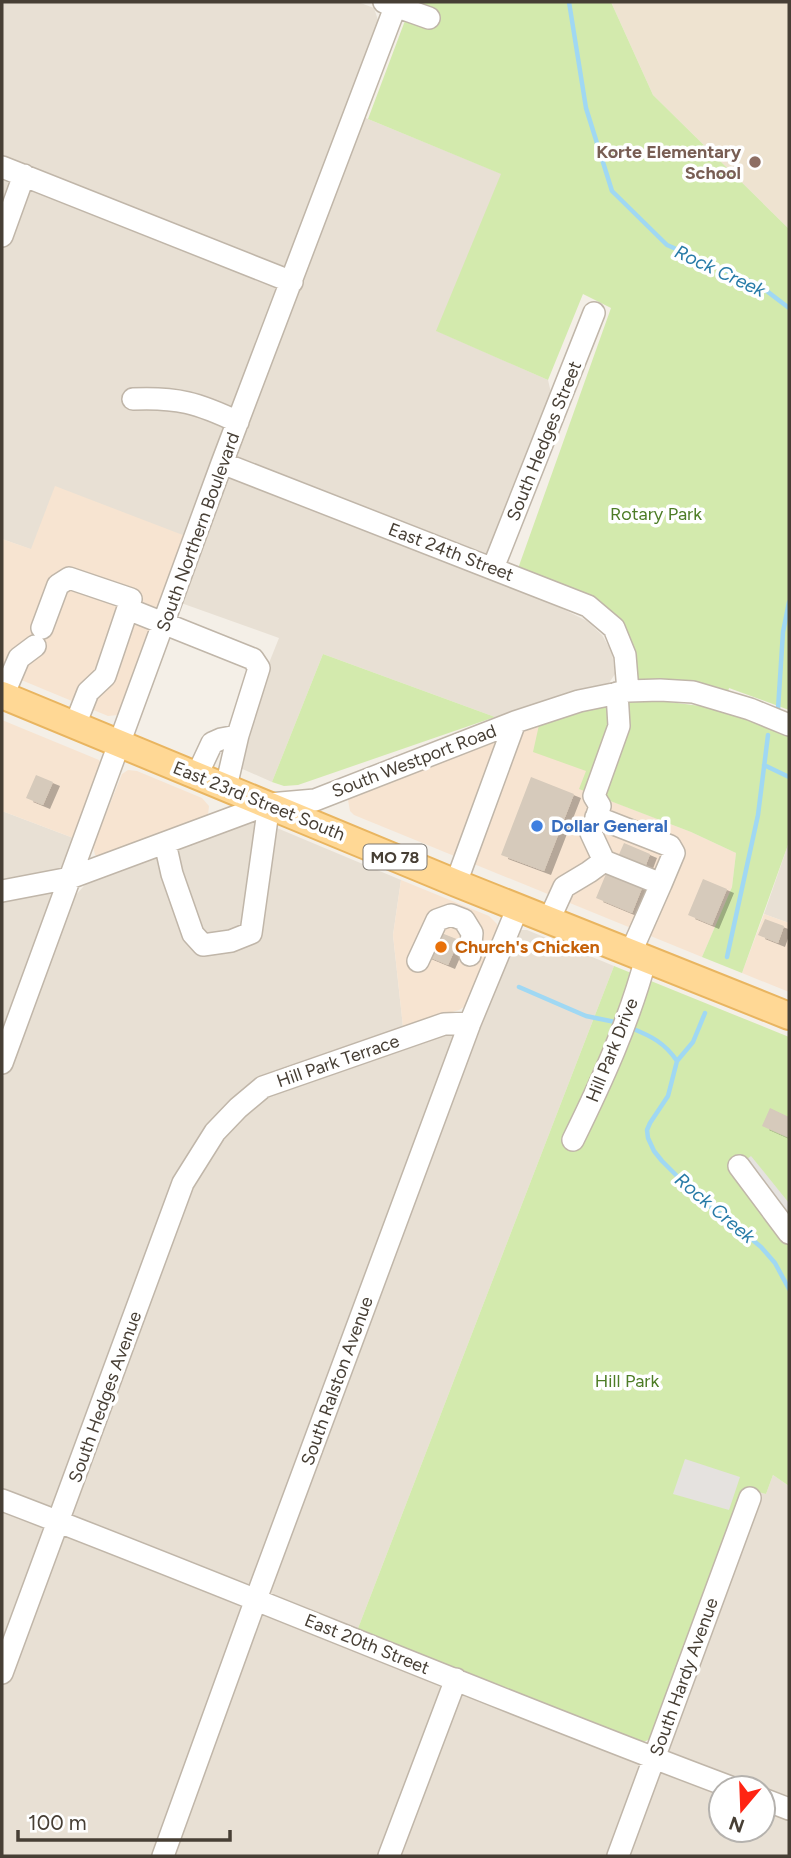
<svg xmlns="http://www.w3.org/2000/svg" width="791" height="1858" font-family="Figtree,sans-serif">
<style>
.residential{fill:#e8e0d4;fill-rule:evenodd}
.commercial{fill:#f7e4d1}
.education{fill:#eee3d0}
.green{fill:#d3eaad}
.parking{fill:#e5e2df}
.lines{fill:none;stroke-linecap:round;stroke-linejoin:round}
.stream{stroke:#a0d8f3;stroke-width:4.5}
.building{fill:#d6cabb;filter:url(#shadow)}
.minor-casing{stroke:#c0b6a9;stroke-width:24}
.major-casing{stroke:#e9b560;stroke-width:30}
.minor{stroke:#fff;stroke-width:21}
.major{stroke:#ffd895;stroke-width:26}
.education-dot{fill:#8d6e63;stroke:#fff;stroke-width:2.5}
.shop-dot{fill:#3f7fe0;stroke:#fff;stroke-width:2.5}
.food-dot{fill:#e8710a;stroke:#fff;stroke-width:2.5}
.labels{text-anchor:middle;dominant-baseline:central;stroke-width:7;stroke-linejoin:round;paint-order:stroke}
.shield{fill:#fff;stroke:#7e7972;stroke-width:2}
.shield-label{font-size:16px;font-weight:bold;fill:#473f35}
.education-label{font-size:18px;font-weight:bold;fill:#785e54;stroke:#fff;text-anchor:end}
.street-label{font-size:18px;fill:#473f35;stroke:#fff}
.park-label{font-size:18px;fill:#4d7c26;stroke:#fff}
.shop-label{font-size:18px;font-weight:bold;fill:#366cbe;stroke:#fff;text-anchor:start}
.food-label{font-size:18px;font-weight:bold;fill:#c56008;stroke:#fff;text-anchor:start}
.water-label{font-size:19px;font-style:italic;fill:#277ba7;stroke:#fff}
</style>
<defs>
<filter id="shadow"><feDropShadow dx="7" dy="4" stdDeviation="0" flood-color="#0004"/></filter>
</defs>
<rect width="100%" height="100%" fill="#f4efe7"/>
<path class="residential" d="M 2,2 L 358,2 L 374,8 L 378,20 L 346,110 L 502,174 L 437,331 L 548,380 L 552,397 L 484,577 L 561,608 L 587,621 L 602,635 L 612,652 L 615,674 L 607,686 L 495,717 L 323,654 L 272,782 L 229,763 L 279,638 L 2,539 Z
M 2,811 L 76,839 L 2,1036 Z
M 253,822 L 265,823 L 401,880 L 393,935 L 403,1027 L 400,1045 L 451,1033 L 517,930 L 527,930 L 614,966 L 357,1631 L 2,1493 L 2,1080 L 58,926 L 68,904 L 90,879 Z
M 789,842 L 789,923 L 764,914 Z
M 773,1475 L 789,1486 L 789,1856 L 626,1856 L 760,1492 L 766,1494 ZM 721,1788 L 763,1788 L 763,1830 L 721,1830 Z
M 2,1507 L 636,1761 L 640,1767 L 637,1775 L 607,1856 L 2,1856 Z"/>
<path class="commercial" d="M 55,486 L 188,537 L 126,710 L 118,715 L 108,716 L 2,672 L 2,539 L 31,549 Z
M 2,720 L 99,760 L 103,768 L 76,839 L 2,811 Z
M 539,725 L 587,771 L 580,789 L 691,832 L 736,853 L 732,887 L 702,957 L 354,815 L 350,811 L 348,800 L 351,795 L 394,777 Z
M 128,770 L 137,771 L 202,798 L 209,806 L 208,815 L 200,823 L 102,857 L 95,855 L 93,846 L 122,774 Z
M 401,880 L 489,916 L 497,924 L 497,934 L 469,1004 L 459,1010 L 403,1027 L 393,935 Z
M 764,914 L 789,923 L 789,992 L 742,973 Z"/>
<path class="education" d="M 611,2 L 789,2 L 789,229 L 653,95 Z"/>
<path class="green" d="M 412,2 L 611,2 L 653,95 L 789,229 L 789,710 L 729,688 L 726,701 L 628,691 L 614,628 L 515,577 L 611,308 L 583,294 L 548,380 L 436,331 L 501,174 L 368,119 Z
M 323,654 L 495,717 L 298,785 L 284,786 L 272,782 Z
M 662,701 L 708,707 L 748,719 L 789,735 L 789,842 L 742,973 L 702,957 L 732,887 L 736,853 L 691,832 L 579,789 L 586,771 L 533,752 L 539,725 L 585,710 L 624,702 Z
M 614,966 L 789,1037 L 789,1486 L 773,1475 L 766,1494 L 748,1489 L 651,1737 L 648,1740 L 641,1743 L 357,1631 Z"/>
<path class="parking" d="M 751,1156 L 789,1203 L 789,1245 L 731,1172 Z
M 685,1459 L 740,1477 L 729,1510 L 673,1494 Z"/>
<g class="lines">
<path class="stream" d="M 569,2 L 586,108 L 612,191 L 667,245 L 759,285 L 789,308
M 778,709 L 783,632 L 789,602
M 764,765 L 789,777
M 727,957 L 758,815 L 768,735
M 519,987 L 586,1016 L 620,1023
M 705,1013 L 693,1042 L 677,1061 L 668,1096 L 650,1123 L 647,1130 L 648,1138 L 654,1151 L 662,1161 L 703,1202 L 724,1216 L 761,1247 L 775,1263 L 789,1289
M 631,1028 C 651,1036 665,1043 677,1061"/>
</g>
<path class="building" d="M 36,775 L 53,782 L 43,805 L 26,798 Z
M 531,777 L 574,794 L 544,871 L 501,855 Z
M 624,843 L 650,854 L 644,870 L 617,859 Z
M 608,869 L 644,883 L 632,913 L 596,898 Z
M 703,879 L 727,889 L 712,925 L 688,915 Z
M 765,919 L 784,926 L 778,943 L 758,935 Z
M 434,930 L 459,940 L 448,965 L 424,955 Z
M 770,1108 L 789,1117 L 789,1138 L 762,1126 Z"/>
<g class="lines">
<g class="minor-casing">
<path id="minor" d="M 384,2 L 429,18
M 2,167 L 292,282
M 2,236 L 24,175
M 133,399 C 177,397 198,403 238,422
M 222,463 L 588,606 L 614,628 L 625,655 L 628,691
M 493,568 L 594,313
M 128,609 L 253,659 L 259,668 L 238,735 L 226,787
M 42,628 L 58,585 L 69,578 L 131,599 L 105,676 L 88,692 L 75,725
M 2,698 L 19,658 L 35,646
M 197,775 L 212,743 L 221,739 L 237,736
M 596,817 L 670,846 L 674,853 L 661,884
M 165,843 L 172,874 L 193,934 L 203,945 L 231,941 L 251,933 L 269,804
M 604,861 L 591,833 L 600,806 L 594,796 L 619,726 L 617,693
M 456,883 L 515,722
M 2,891 L 70,878 L 269,804 L 315,800 L 515,722 L 579,701 L 628,691 L 660,690 L 693,692 L 750,709 L 789,725
M 549,920 L 564,887 L 589,872 L 604,861 L 661,884 L 631,952
M 418,961 L 437,920 L 451,915 L 464,920 L 472,933 L 470,955
M 2,1063 L 222,463 L 397,2
M 573,1140 C 602,1081 629,1022 646,958
M 739,1166 L 789,1233
M 2,1500 C 246,1593 487,1696 733,1788
M 2,1673 L 183,1183 L 215,1132 L 238,1108 L 263,1087 L 444,1024 L 470,1023
M 763,1799 L 789,1809
M 163,1856 L 256,1599 L 470,1023 L 518,907
M 389,1856 L 456,1679
M 618,1856 L 750,1498"/>
</g>
<g class="major-casing">
<path id="major" d="M 2,695 L 456,883 L 789,1016"/>
</g>
<use href="#minor" class="minor"/>
<use href="#major" class="major"/>
</g>
<circle class="education-dot" cx="755" cy="162" r="7"/>
<circle class="shop-dot" cx="537" cy="826" r="7"/>
<circle class="food-dot" cx="441" cy="947" r="7"/>
<g class="labels">
<rect class="shield" x="363.5" y="844.5" width="63" height="25" rx="5"/>
<g class="shield-label">
<text x="395" y="857">MO 78</text>
</g>
<g class="education-label">
<text x="741" y="152">Korte Elementary<tspan x="741" dy="21">School</tspan></text>
</g>
<g class="street-label">
<text transform="translate(544 441) rotate(-68)">South Hedges Street</text>
<text transform="translate(198 532) rotate(-70)">South Northern Boulevard</text>
<text transform="translate(451 552) rotate(21)">East 24th Street</text>
<text transform="translate(414 761) rotate(-21)">South Westport Road</text>
<text transform="translate(259 801) rotate(22)">East 23rd Street South</text>
<text transform="translate(612 1050) rotate(-68)">Hill Park Drive</text>
<text transform="translate(338 1061) rotate(-19)">Hill Park Terrace</text>
<text transform="translate(337 1381) rotate(-70)">South Ralston Avenue</text>
<text transform="translate(105 1397) rotate(-70)">South Hedges Avenue</text>
<text transform="translate(367 1644) rotate(22)">East 20th Street</text>
<text transform="translate(684 1677) rotate(-70)">South Hardy Avenue</text>
</g>
<g class="park-label">
<text x="656" y="514">Rotary Park</text>
<text x="627" y="1381">Hill Park</text>
</g>
<g class="shop-label">
<text x="551" y="826">Dollar General</text>
</g>
<g class="food-label">
<text x="455" y="947">Church's Chicken</text>
</g>
<g class="water-label">
<text transform="translate(720 271) rotate(25)">Rock Creek</text>
<text transform="translate(715 1208) rotate(40)">Rock Creek</text>
</g>
</g>
<rect width="791" height="1858" fill="none" stroke="#473f35" stroke-width="7"/>
<g transform="translate(742 1809) rotate(199)"><circle r="33" fill="#ffffff" stroke="#b5b2ae" stroke-width="2"/>
<path d="M0-5L12 26L0 18L-12 26Z" fill="#ff2413"/>
<text y="-10" font-size="19" font-weight="bold" text-anchor="middle" fill="#473f35">N</text>
</g>
<path d="M18 1830v10h212v-10" fill="none" stroke="#473f35" stroke-width="3.5"/>
<text x="28" y="1830" font-size="21" fill="#473f35" stroke="#ffffff" stroke-width="5" paint-order="stroke">100 m</text>
</svg>
